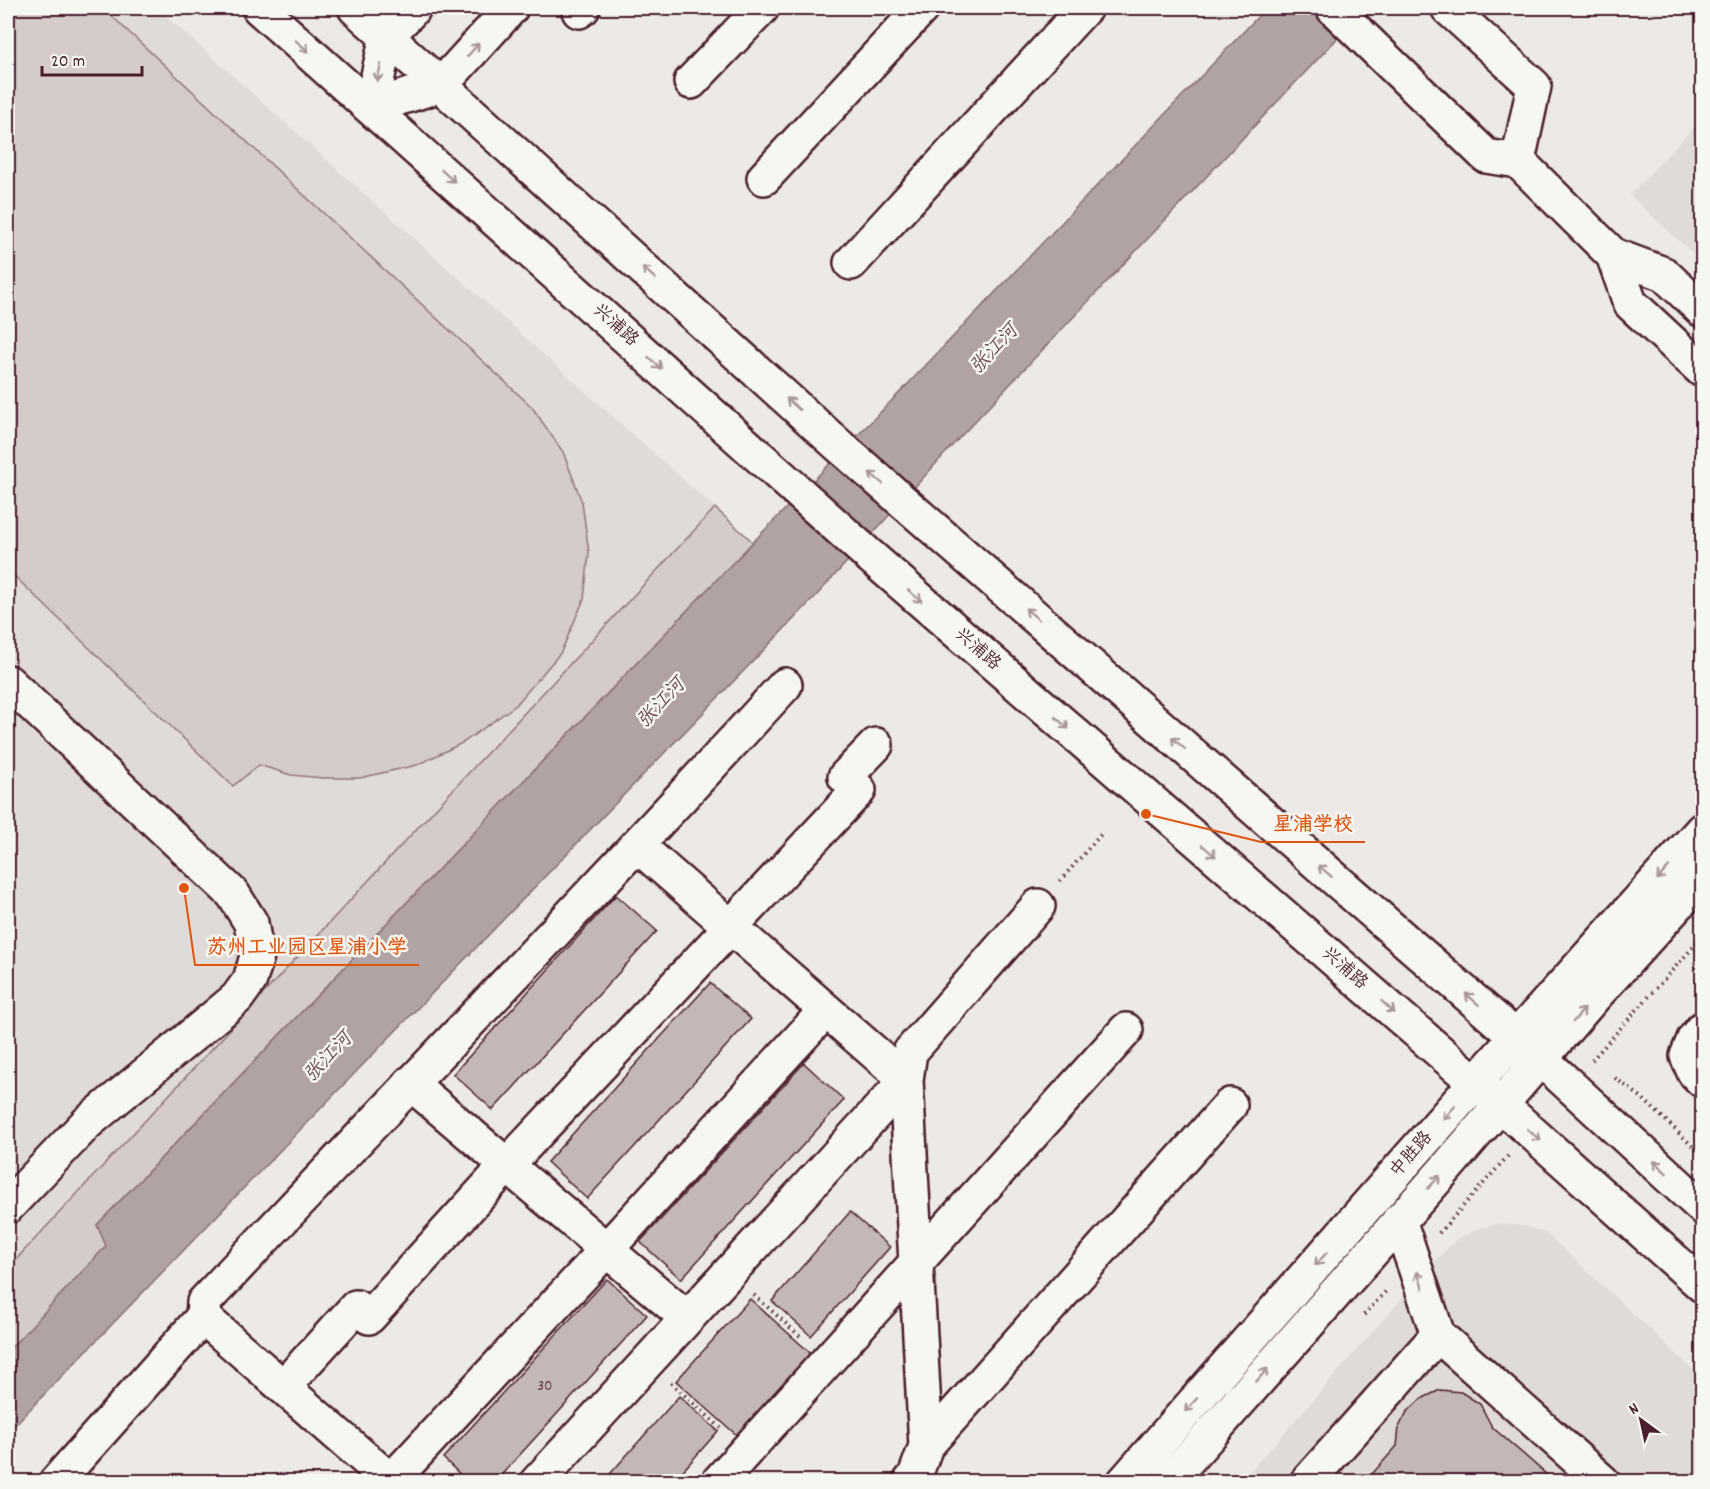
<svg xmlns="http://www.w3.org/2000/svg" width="1710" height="1489" font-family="Dekko,'LXGW WenKai TC',sans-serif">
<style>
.built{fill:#e0dad8}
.green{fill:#d4cbca;stroke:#8f757a;stroke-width:1.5}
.water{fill:#b1a2a3;stroke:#886e73;stroke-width:1.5}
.building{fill:#c4b7b7;stroke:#4a1f2b;stroke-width:1.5}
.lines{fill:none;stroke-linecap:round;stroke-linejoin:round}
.minor-casing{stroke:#4a1f2b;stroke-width:38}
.major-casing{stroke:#4a1f2b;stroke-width:38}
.path{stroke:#4a1f2b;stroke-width:4;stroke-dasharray:1.5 4.5;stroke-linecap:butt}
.minor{stroke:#f6f6f2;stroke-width:33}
.major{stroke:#f6f6f2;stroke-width:33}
.oneway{stroke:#a99598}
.labels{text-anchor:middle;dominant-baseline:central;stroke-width:5;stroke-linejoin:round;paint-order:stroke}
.number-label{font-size:15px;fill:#68454e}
.street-label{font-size:18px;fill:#4a1f2b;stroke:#f6f6f2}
.water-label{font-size:20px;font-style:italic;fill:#6e4d55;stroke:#f6f6f2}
.leader{fill:none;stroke:#e0560e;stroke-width:2}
.callout-dot{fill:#e0560e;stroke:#f6f6f2;stroke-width:2}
.callout-label{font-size:20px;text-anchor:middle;font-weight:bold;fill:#e0560e;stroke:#f6f6f2;stroke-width:5;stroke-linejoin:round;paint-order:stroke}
</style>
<rect width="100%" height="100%" fill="#ece9e6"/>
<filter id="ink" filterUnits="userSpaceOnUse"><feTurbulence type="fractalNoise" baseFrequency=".0167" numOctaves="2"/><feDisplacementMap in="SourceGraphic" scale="12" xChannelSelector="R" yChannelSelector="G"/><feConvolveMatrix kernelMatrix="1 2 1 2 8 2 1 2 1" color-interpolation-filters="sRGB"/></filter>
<g filter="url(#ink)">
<path class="built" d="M 8,8 L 157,8 L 715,508 L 8,1268 Z
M 1702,119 L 1702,262 L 1630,195 Z
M 1498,1224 L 1525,1226 L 1546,1233 L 1702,1378 L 1702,1481 L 1241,1482 L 1436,1260 L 1456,1240 L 1477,1229 Z"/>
<path class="green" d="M 8,8 L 103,8 L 532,407 L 563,452 L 582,502 L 589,553 L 584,599 L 561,652 L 516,705 L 464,742 L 417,765 L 360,778 L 323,778 L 291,775 L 259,765 L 233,786 L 8,570 Z
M 715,508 L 753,542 L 97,1225 L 107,1246 L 8,1351 L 8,1268 Z"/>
<path class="water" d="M 1266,8 L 1366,8 L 961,436 L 816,596 L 8,1432 L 8,1351 L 106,1246 L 97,1225 L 753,542 L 907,385 Z"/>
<path class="building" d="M 616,895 L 657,931 L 493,1110 L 453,1074 Z
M 710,983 L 751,1019 L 587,1199 L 547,1162 Z
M 804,1063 L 844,1100 L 681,1279 L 640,1242 Z
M 850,1212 L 890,1247 L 811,1336 L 772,1301 Z
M 607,1279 L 647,1315 L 495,1482 L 468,1482 L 443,1458 Z
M 750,1299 L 815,1357 L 741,1439 L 676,1381 Z
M 1440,1390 L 1461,1392 L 1480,1404 L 1492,1427 L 1555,1482 L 1365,1482 L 1397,1446 L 1399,1427 L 1407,1412 L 1421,1399 Z
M 679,1396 L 718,1431 L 673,1482 L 603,1482 Z"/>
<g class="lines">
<g class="minor-casing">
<path id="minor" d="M 414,8 L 387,36 L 371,107 L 441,85 L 511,8
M 1333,8 L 1486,156 L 1518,161 L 1613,255 L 1664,274 L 1702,310
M 1448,8 L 1534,86 L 1518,161
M 579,11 L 583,8
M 691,82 L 762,8
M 764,178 L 922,8
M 1613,255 L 1630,303 L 1702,370
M 851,263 L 1085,8
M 8,682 L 233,894 L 251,923 L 257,956 L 250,980 L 237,998 L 87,1123 L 8,1206
M 638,846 L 906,1080 L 926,1446 L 915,1476 L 910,1482
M 1702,1029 L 1694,1039 L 1687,1056 L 1694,1072 L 1702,1080
M 410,1083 L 687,1318
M 1399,1220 L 1438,1335
M 203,1317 L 392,1482
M 283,1387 L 356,1307 L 369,1317 L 507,1165 L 859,790 L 845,777 L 876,745
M 926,1446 L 1230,1105
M 391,1481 L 606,1250 L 826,1010
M 56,1482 L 203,1317 L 204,1302 C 398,1096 595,893 785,685
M 537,1482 L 906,1080 L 910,1052 L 1038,906
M 718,1482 L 1126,1030
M 1307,1482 L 1438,1335 L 1603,1482"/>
</g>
<g class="major-casing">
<path id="major" d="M 259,8 L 871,557 L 1500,1104 L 1702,1285
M 355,8 L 836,443 L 1541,1059 L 1702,1207
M 1124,1482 L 1475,1083 L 1702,830
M 1168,1482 L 1441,1174 L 1593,998 L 1702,878"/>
</g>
<path class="path" d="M 1060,881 L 1103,832
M 1592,1060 L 1702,937
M 1615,1078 L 1641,1097 L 1702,1155
M 1439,1233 L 1508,1156
M 754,1295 L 802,1338
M 1364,1315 L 1387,1290
M 671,1383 L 721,1428"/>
<use href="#minor" class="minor"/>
<use href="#major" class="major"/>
</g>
<defs><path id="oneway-shaft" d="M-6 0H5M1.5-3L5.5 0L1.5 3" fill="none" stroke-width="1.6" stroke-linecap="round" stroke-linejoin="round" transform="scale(1.5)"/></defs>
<g class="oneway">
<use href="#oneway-shaft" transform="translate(302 46) rotate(41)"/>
<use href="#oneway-shaft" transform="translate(473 50) rotate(-48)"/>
<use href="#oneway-shaft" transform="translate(379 73) rotate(103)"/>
<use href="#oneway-shaft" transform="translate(448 176) rotate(42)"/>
<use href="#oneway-shaft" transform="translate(649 273) rotate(-138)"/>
<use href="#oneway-shaft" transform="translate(655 363) rotate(42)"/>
<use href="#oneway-shaft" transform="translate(793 404) rotate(-138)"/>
<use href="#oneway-shaft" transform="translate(876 478) rotate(-139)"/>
<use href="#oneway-shaft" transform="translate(915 596) rotate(41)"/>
<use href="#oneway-shaft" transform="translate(1032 614) rotate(-139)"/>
<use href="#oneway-shaft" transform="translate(1062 723) rotate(41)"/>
<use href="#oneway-shaft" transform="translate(1178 743) rotate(-139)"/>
<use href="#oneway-shaft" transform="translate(1209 851) rotate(41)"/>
<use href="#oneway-shaft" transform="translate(1325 871) rotate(-139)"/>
<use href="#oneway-shaft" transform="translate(1663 873) rotate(132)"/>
<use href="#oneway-shaft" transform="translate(1472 999) rotate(-139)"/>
<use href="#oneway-shaft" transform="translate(1388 1007) rotate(42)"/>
<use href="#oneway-shaft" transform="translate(1579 1015) rotate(-49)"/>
<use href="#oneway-shaft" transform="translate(1449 1113) rotate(131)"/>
<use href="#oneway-shaft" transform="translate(1534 1135) rotate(41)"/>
<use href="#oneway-shaft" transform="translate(1660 1167) rotate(-137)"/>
<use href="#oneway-shaft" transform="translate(1434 1182) rotate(-47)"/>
<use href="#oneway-shaft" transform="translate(1321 1259) rotate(132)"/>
<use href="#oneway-shaft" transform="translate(1420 1280) rotate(-109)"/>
<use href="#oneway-shaft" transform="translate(1262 1375) rotate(-49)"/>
<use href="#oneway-shaft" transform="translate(1191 1405) rotate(132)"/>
</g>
</g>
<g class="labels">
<g class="number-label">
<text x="545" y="1387">30</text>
</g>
<g class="street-label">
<text transform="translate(615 326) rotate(42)">兴浦路</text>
<text transform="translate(977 650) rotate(41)">兴浦路</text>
<text transform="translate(1344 969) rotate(41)">兴浦路</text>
<text transform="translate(1412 1155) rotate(-49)">中胜路</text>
</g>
<g class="water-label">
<text transform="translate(995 350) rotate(-47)">张江河</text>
<text transform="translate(662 704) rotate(-47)">张江河</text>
<text transform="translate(329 1058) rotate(-47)">张江河</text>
</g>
</g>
<path class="leader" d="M1146 814L1261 842H1365M184 888L195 965H419"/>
<g class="callout-dot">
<circle cx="1146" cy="814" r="6"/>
<circle cx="184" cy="888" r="6"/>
</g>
<g class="callout-label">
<text x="1313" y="830">星浦学校</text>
<text x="307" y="953">苏州工业园区星浦小学</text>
</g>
<rect width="1710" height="1489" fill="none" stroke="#f6f6f2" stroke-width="30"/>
<rect x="15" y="15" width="1680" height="1459" fill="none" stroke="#4a1f2b" stroke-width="2" filter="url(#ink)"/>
<g transform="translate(1641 1420) rotate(327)" stroke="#f6f6f2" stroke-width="4.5" paint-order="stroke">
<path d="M0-4.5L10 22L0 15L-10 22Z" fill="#4a1f2b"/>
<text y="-9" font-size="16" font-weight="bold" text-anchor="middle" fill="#4a1f2b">N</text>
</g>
<path d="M42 66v9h100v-9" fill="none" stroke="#4a1f2b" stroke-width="3"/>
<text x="51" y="66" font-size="18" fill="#4a1f2b" stroke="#f6f6f2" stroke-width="4.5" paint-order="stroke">20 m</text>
</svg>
